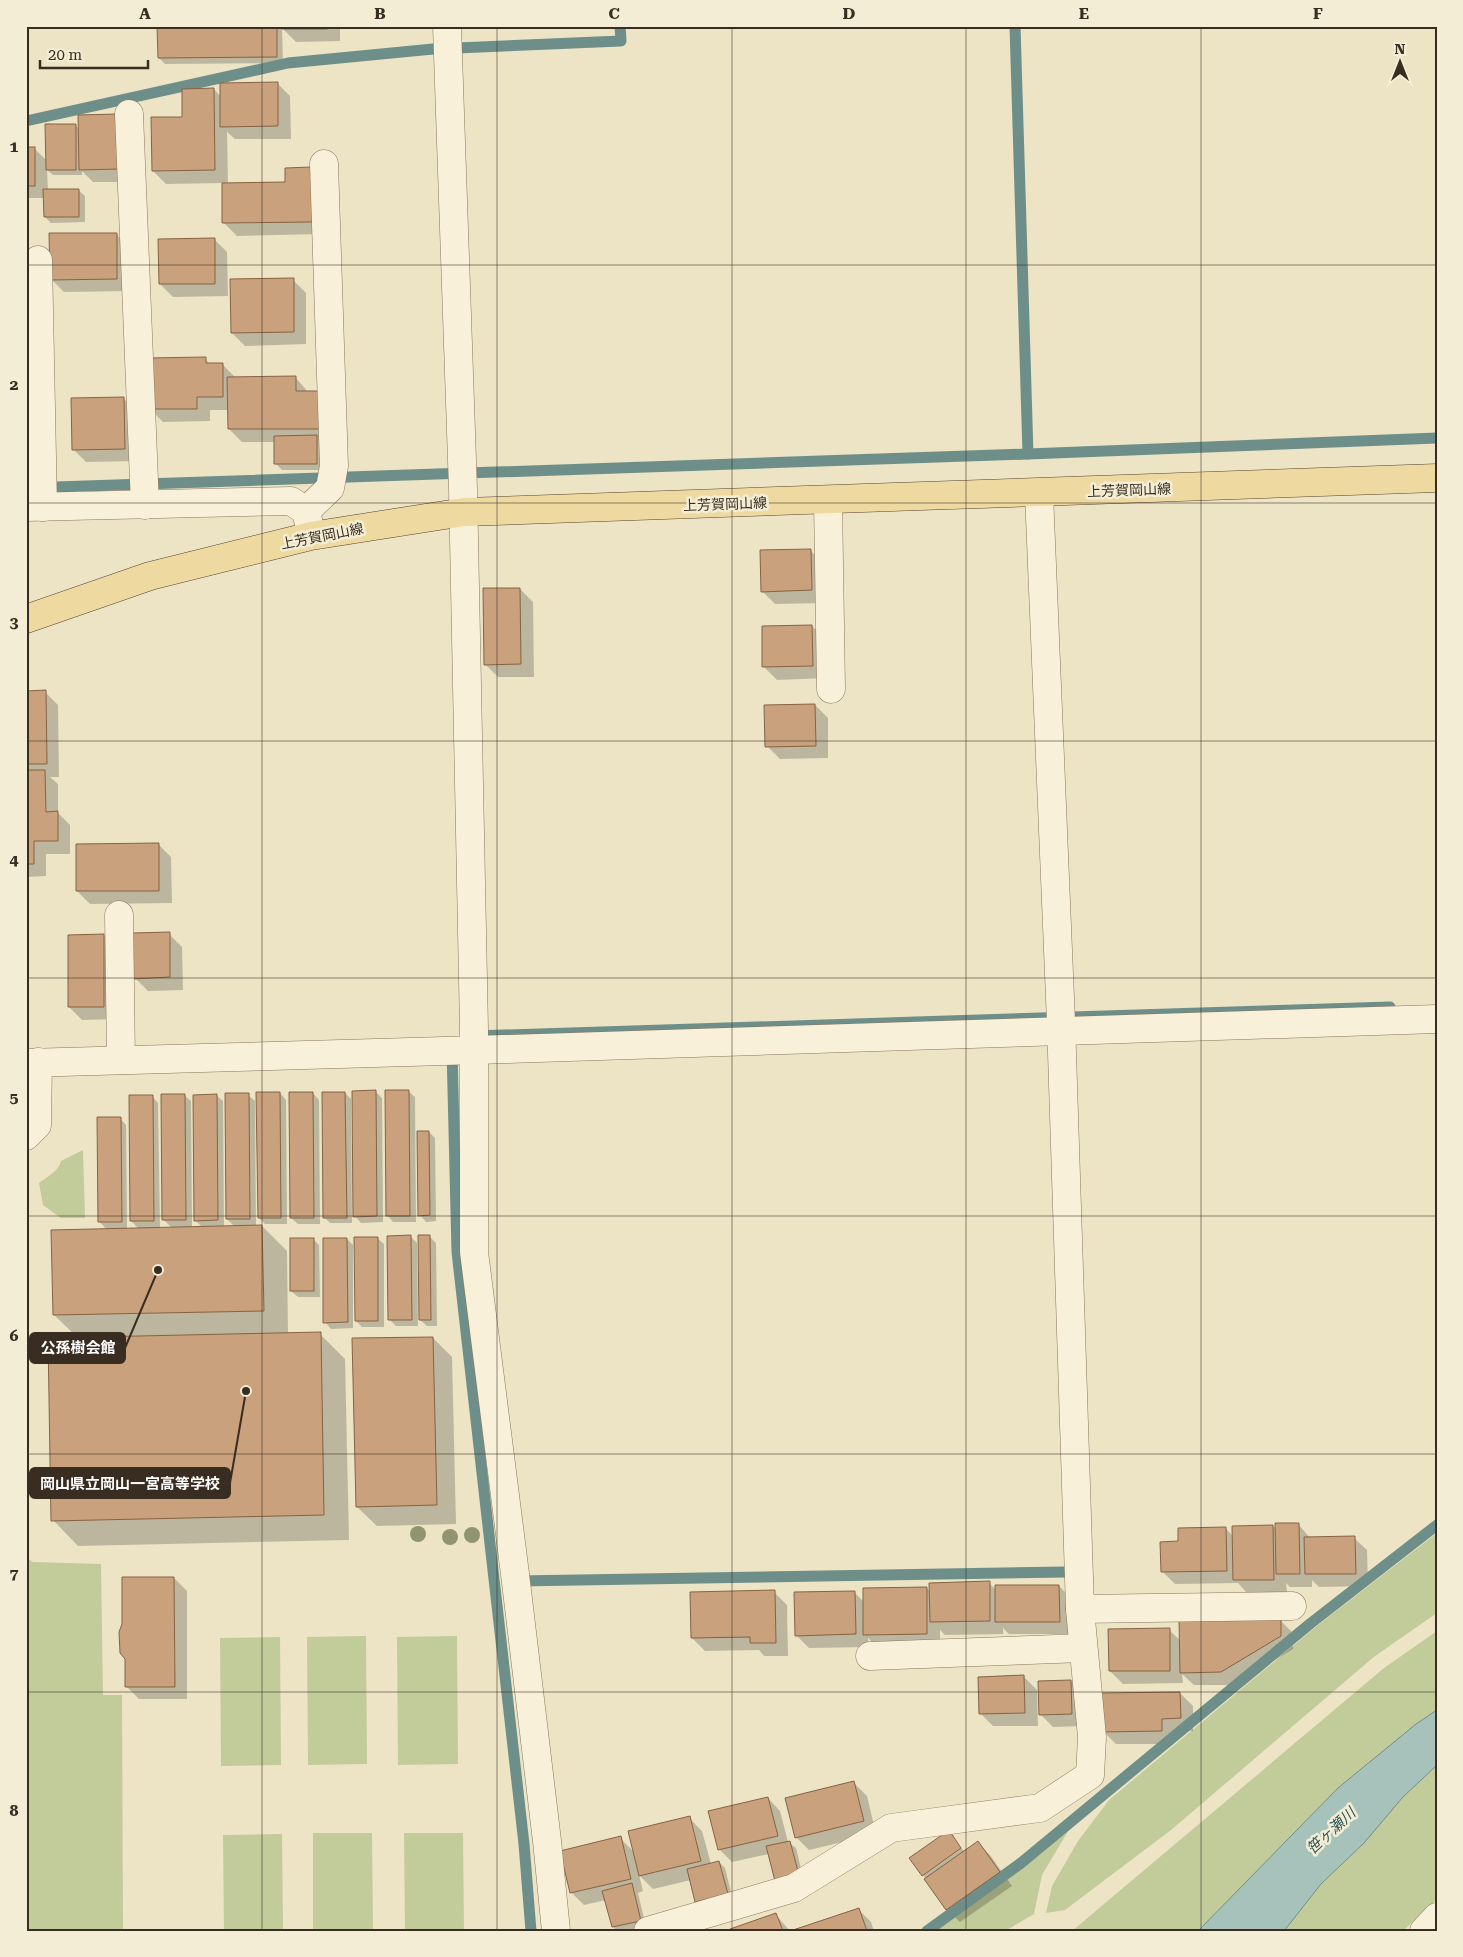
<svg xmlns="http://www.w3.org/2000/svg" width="1463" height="1957" font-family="'Roboto Serif','Noto Sans JP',serif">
<rect width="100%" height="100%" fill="#ede4c6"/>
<!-- green -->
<g fill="#c2cb9a">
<path d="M83 1150 85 1218H61L43 1205 39 1183C47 1177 59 1171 61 1161Z"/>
<path d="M1437 1533V1613L1375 1656 1171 1830 1065 1910 1046 1913 1052 1886 1078 1841 1109 1800 1318 1625Z"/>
<path d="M26 1558 33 1562 101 1564 103 1695H122L123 1931H26Z"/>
<path d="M1437 1631V1710L1416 1724 1338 1788 1198 1931H1072L1384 1668Z"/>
<path d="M366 1636 367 1764 308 1765 307 1637Z"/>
<path d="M457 1636 458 1764 398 1765 397 1637Z"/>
<path d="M280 1637 281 1765 221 1766 220 1638Z"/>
<path d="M1437 1765V1899L1403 1931H1284L1321 1884 1364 1843 1403 1797Z"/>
<path d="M1070 1828 1042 1875 1034 1914 1005 1931H935L1025 1866Z"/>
<path d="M313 1833H372L373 1931H313Z"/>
<path d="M404 1833H463L464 1931H405Z"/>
<path d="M282 1834 283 1931H224L223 1835Z"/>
</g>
<!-- water -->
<path fill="#a7c1bb" stroke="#6e8f89" d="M1437 1710V1765L1403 1797 1364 1843 1321 1884 1284 1931H1198L1338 1788 1416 1724Z"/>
<!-- shadow -->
<g fill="#0003">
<path d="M158 26H340V41L296 42 282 28 283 63 165 64 159 58Z"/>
<path d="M277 83 290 96 291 139H235L227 132 228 184 286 183 310 169 324 234 237 236 224 223 223 183 166 184 153 171 183 119 214 89 221 97Z"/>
<path d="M75 125 131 182H93L82 171V175H53L47 170 48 190H78L85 196V222L51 223 45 217 44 198H26V148H34L47 161Z"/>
<path d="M116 234 129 247 130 291 64 292 51 279Z"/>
<path d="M214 239 227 252 228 296 173 297 160 284Z"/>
<path d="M293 280 306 293V344L245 346 232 333Z"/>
<path d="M205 359 210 364H222L235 377 296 378 309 393H319L322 470H282L276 464V442H242L229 429V410H210V421L163 422 150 409Z"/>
<path d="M26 362 40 442H26Z"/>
<path d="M124 399 137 412 138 461 86 462 73 449Z"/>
<path d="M810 550 823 563 824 603 775 604 762 591Z"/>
<path d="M520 589 533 602 534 677H498L485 664Z"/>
<path d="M812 626 825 639 826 678 777 680 764 667Z"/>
<path d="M26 692H45L58 705 59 777H50L58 784V813L70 825V854H46V876L26 877Z"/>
<path d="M815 705 828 718V758L780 759 767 746Z"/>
<path d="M158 844 171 857 172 903 90 904 77 891Z"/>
<path d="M169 934 182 947 183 990 148 991 135 978Z"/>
<path d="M103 935 116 948 117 1019 82 1020 69 1007Z"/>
<path d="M408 1091 415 1097 416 1222H393L387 1215Z"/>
<path d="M376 1092 382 1098 383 1222 361 1223 355 1216Z"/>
<path d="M280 1093 286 1100 287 1224H265L259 1218Z"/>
<path d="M313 1093 319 1100 320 1224H298L291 1218Z"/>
<path d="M345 1093 351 1099 352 1223H330L324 1217Z"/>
<path d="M184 1095 191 1101 192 1228 202 1227 195 1220 216 1095 223 1101 224 1227H235L227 1219 248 1095 255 1101 256 1226H262L287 1251 288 1334H320L345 1359 349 1540 78 1546 53 1520 78 1338 54 1315 107 1230 99 1221 120 1118 126 1125 127 1229H139L131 1221 152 1096 158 1103 160 1228H172L163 1219Z"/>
<path d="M429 1132 435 1138 436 1221 426 1222 420 1215Z"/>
<path d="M411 1237 417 1243 418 1326H396L390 1320Z"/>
<path d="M430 1237 436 1243 437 1326H427L420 1320Z"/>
<path d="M377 1238 384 1244V1327H362L356 1321Z"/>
<path d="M313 1239 319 1245 320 1297H298L291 1291Z"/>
<path d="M347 1239 353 1245V1328L331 1329 325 1322Z"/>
<path d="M433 1338 452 1357 456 1524 377 1526 357 1507Z"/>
<path d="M1298 1524 1311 1539 1354 1538 1367 1550 1368 1586 1319 1587 1312 1580V1587H1290L1286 1583 1287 1592 1247 1593 1238 1583 1175 1584 1162 1571 1180 1542 1225 1528 1233 1536 1273 1526 1277 1530Z"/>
<path d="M174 1578 187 1591V1699H139L126 1686Z"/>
<path d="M989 1583 996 1590 1059 1586 1072 1599V1634H1009L1003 1628V1634L945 1635 940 1630V1647H877L868 1638V1647L809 1648 796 1635 854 1592 864 1602 926 1588 931 1592Z"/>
<path d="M774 1592 787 1605 788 1656H764L759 1650 705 1651 692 1638Z"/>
<path d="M1280 1620 1293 1633V1649L1234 1685H1194L1182 1674 1183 1683 1123 1684 1110 1671 1169 1630 1181 1641Z"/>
<path d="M1024 1677 1037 1690 1038 1726H993L980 1713Z"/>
<path d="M1071 1681 1084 1694V1726L1053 1727 1040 1714Z"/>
<path d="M1180 1693 1193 1706V1731H1174V1744H1116L1103 1731Z"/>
<path d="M854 1783 867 1796 876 1834 809 1850 796 1837Z"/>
<path d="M768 1798 780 1811 788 1842 796 1848 804 1881 769 1854 732 1862 719 1849Z"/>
<path d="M689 1818 702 1831 711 1864 719 1862 725 1868 733 1900 703 1908 696 1902 691 1880 653 1889 639 1875 643 1891 638 1893 646 1927 629 1931H617L613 1927 606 1900 584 1905 571 1892 620 1838 634 1852Z"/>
<path d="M948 1832 964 1851 977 1842 990 1855 1012 1886 960 1922 947 1909 923 1875Z"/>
<path d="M858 1909 871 1922 874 1931H794Z"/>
<path d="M776 1915 790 1931H732Z"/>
</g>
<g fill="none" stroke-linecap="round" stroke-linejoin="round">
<!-- stream -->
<g stroke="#6e8f89" stroke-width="11">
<path d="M1015 26 1028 454"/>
<path d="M26 121 288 63 433 49 621 41 620 26"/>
<path d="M26 488 1028 454 1437 438"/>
<path d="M474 1036 1390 1007"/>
<path d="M452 1049 457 1252 524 1844 531 1931"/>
<path d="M516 1581 1064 1572"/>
<path d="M927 1931 1021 1863 1311 1623 1437 1525"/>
</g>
</g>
<!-- building -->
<g fill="#c9a27d" stroke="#866243">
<path d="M157 26H277V57L158 58Z"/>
<rect x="282" y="26" width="45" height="3"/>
<path d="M278 82V126L220 127V83Z"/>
<path d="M214 88 215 170 152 171 151 117H182V89Z"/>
<path d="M118 114 119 169 79 170 78 115Z"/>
<path d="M45 124H76V170H46Z"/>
<rect x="26" y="147" width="9" height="39"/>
<path d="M311 167 312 222 222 223V183L285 182V168Z"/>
<path d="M43 189H79V217H44Z"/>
<path d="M49 233H117V279L50 280Z"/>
<path d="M215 238V284H159L158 239Z"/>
<path d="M294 278V332L231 333 230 279Z"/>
<path d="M206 357V363H223V397H197V409H149L148 358Z"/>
<path d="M26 360H27L28 429H26Z"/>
<path d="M296 376V391H319L320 429H228L227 377Z"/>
<path d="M124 397 125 449 72 450 71 398Z"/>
<path d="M317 435V464H274V436Z"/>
<path d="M811 549 812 590 761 592 760 550Z"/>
<path d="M483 588H520L521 664 484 665Z"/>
<path d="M812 625 813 666 762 667V626Z"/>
<path d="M46 690 47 764H26V691Z"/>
<path d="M815 704 816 746 765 747 764 705Z"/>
<path d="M26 770H45L46 812 58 811V841H34V864H26Z"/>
<path d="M159 843V891H76V844Z"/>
<path d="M170 932V977L133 979V933Z"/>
<path d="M104 934V1007H68V935Z"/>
<path d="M376 1090 377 1216 353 1217 352 1091Z"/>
<path d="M385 1090H409L410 1216H386Z"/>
<path d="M256 1092H280L281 1218H258Z"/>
<path d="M289 1092H313L314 1218H290Z"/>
<path d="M322 1092H345L347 1218H323Z"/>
<path d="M225 1093H249L250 1219H226Z"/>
<path d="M161 1094H185L186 1220H162Z"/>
<path d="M217 1094 218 1220 194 1221 193 1095Z"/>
<path d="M129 1095H153L154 1221H130Z"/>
<path d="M97 1117H121L122 1222H98Z"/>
<path d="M417 1131H429L430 1215 418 1216Z"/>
<path d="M262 1225 264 1311 53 1315 51 1230Z"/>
<path d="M411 1235 412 1320H388L387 1236Z"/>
<path d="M418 1235H430L431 1320H419Z"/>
<path d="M354 1237H378V1321H355Z"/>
<rect x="290" y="1238" width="24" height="53"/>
<path d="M323 1238H347L348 1322 323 1323Z"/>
<path d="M321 1332 324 1515 51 1521 48 1338Z"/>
<path d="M433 1337 437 1505 356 1507 352 1338Z"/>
<path d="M1275 1523H1299L1300 1574H1276Z"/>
<path d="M1273 1525 1274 1580H1233L1232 1526Z"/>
<path d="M1226 1527 1227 1571 1161 1572 1160 1542 1178 1541V1528Z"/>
<path d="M1355 1536 1356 1574H1305L1304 1537Z"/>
<path d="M122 1577H174L175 1687H125V1659L120 1653 119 1632 122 1624Z"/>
<path d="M990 1581V1621L930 1622 929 1583Z"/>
<path d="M995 1585H1059L1060 1622H995Z"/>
<path d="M927 1587V1634L863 1635V1588Z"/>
<path d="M775 1590 776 1643H750V1637L691 1638 690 1592Z"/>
<path d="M855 1591 856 1634 795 1636 794 1592Z"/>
<path d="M1281 1618V1636L1221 1672 1180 1673 1179 1619Z"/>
<path d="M1170 1628V1671H1109L1108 1629Z"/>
<path d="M1024 1675 1025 1713 979 1714 978 1677Z"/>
<path d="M1071 1680 1072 1714 1039 1715 1038 1681Z"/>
<path d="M1180 1692 1181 1718 1162 1719V1731L1102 1732 1101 1693Z"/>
<path d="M854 1781 864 1821 795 1838 785 1798Z"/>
<path d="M768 1797 778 1836 718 1850 708 1811Z"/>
<path d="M690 1816 701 1861 639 1876 628 1831Z"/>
<path d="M949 1830 961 1848 922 1876 909 1858Z"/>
<path d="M621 1836 631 1879 570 1893 560 1851Z"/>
<path d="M790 1841 799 1875 775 1881 766 1846Z"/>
<path d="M978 1841 1000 1872 946 1910 924 1879Z"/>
<path d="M719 1861 728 1894 695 1902 687 1869Z"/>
<path d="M632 1883 641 1921 612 1927 602 1891Z"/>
<path d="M859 1908 867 1931H790Z"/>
<path d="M776 1913 783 1931H730V1929Z"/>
</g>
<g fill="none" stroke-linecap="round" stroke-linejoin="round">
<!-- minor casing -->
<g stroke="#88765c" stroke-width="29">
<g id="minor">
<path d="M447 26 463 489 474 1029V1252L515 1574 547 1841 556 1931"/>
<path d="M129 114 145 505"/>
<path d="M38 260 43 507"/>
<path d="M828 501 831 689"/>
<path d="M26 507 291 501 306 511 310 529"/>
<path d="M306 511 330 488 334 466 324 164"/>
<path d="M119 915 121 1060"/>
<path d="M26 1063 444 1051 1437 1019"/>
<path d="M26 1136 37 1125 38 1062"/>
<path d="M1080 1609 1292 1606"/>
<path d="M870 1656 1083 1648"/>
<path d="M648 1931 794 1888 891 1828 1040 1808 1090 1775 1092 1737 1080 1609 1061 1022 1039 493"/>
<path d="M1424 1931 1437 1917"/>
</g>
</g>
<!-- major casing -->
<g stroke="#564430" stroke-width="29">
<path id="major" d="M26 619 150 576 311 536 464 512 1437 478"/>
</g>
<!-- minor -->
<use href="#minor" stroke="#f8f0d9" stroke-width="28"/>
<!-- major -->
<use href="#major" stroke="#eedaa0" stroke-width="28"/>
</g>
<!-- trees -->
<g fill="#91956f">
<circle cx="418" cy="1534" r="8"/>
<circle cx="472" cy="1535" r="8"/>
<circle cx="450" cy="1537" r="8"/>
</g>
<!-- grid -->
<path fill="none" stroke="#382d20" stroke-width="1" stroke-opacity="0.55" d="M262 26V1931M497 26V1931M732 26V1931M966 26V1931M1201 26V1931M26 265H1437M26 503H1437M26 741H1437M26 978H1437M26 1216H1437M26 1454H1437M26 1692H1437"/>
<g text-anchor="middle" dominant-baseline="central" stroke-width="5" stroke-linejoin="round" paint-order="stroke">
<!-- street labels -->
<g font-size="14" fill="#382d20" stroke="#f4edd5">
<text transform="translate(1129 490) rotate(-2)">上芳賀岡山線</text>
<text transform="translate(725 504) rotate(-2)">上芳賀岡山線</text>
<text transform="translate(322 536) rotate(-11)">上芳賀岡山線</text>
</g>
<!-- water labels -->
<g font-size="15" font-style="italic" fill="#2f5757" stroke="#f4edd5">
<text transform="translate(1331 1831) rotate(-43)">笹ヶ瀬川</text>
</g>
</g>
<!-- callouts -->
<path fill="none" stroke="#382d20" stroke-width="2" d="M158 1270L125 1348M246 1391L230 1483"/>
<g fill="#382d20" stroke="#f4edd5" stroke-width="2">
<circle cx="158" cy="1270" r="5"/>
<circle cx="246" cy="1391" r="5"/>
</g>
<g fill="#382d20" stroke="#382d20" stroke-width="2">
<rect x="30" y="1333" width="95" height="30" rx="5"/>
<rect x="30" y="1468" width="200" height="30" rx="5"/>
</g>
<g font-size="15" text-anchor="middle" font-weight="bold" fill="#fff">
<text x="78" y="1353">公孫樹会館</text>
<text x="130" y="1489">岡山県立岡山一宮高等学校</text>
</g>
<!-- border -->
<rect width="1463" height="1957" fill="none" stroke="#f4edd5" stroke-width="55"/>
<!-- north arrow -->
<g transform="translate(1400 62)" stroke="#f4edd5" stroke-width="4" paint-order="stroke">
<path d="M0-4L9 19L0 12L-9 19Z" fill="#382d20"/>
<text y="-8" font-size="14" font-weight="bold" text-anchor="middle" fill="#382d20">N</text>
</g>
<!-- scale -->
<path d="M40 60v8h108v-8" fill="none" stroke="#382d20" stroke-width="2.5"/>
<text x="48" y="60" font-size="15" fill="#382d20" stroke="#f4edd5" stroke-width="4" paint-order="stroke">20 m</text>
<rect x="28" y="28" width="1408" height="1902" fill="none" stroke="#382d20" stroke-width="2"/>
<g font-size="16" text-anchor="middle" font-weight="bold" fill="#382d20">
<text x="145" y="19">A</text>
<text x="380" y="19">B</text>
<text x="614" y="19">C</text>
<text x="849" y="19">D</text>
<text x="1084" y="19">E</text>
<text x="1318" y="19">F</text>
<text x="14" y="152">1</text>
<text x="14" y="390">2</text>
<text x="14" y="628">3</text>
<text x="14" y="865">4</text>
<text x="14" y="1103">5</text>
<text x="14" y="1341">6</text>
<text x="14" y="1579">7</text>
<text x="14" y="1816">8</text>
</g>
</svg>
